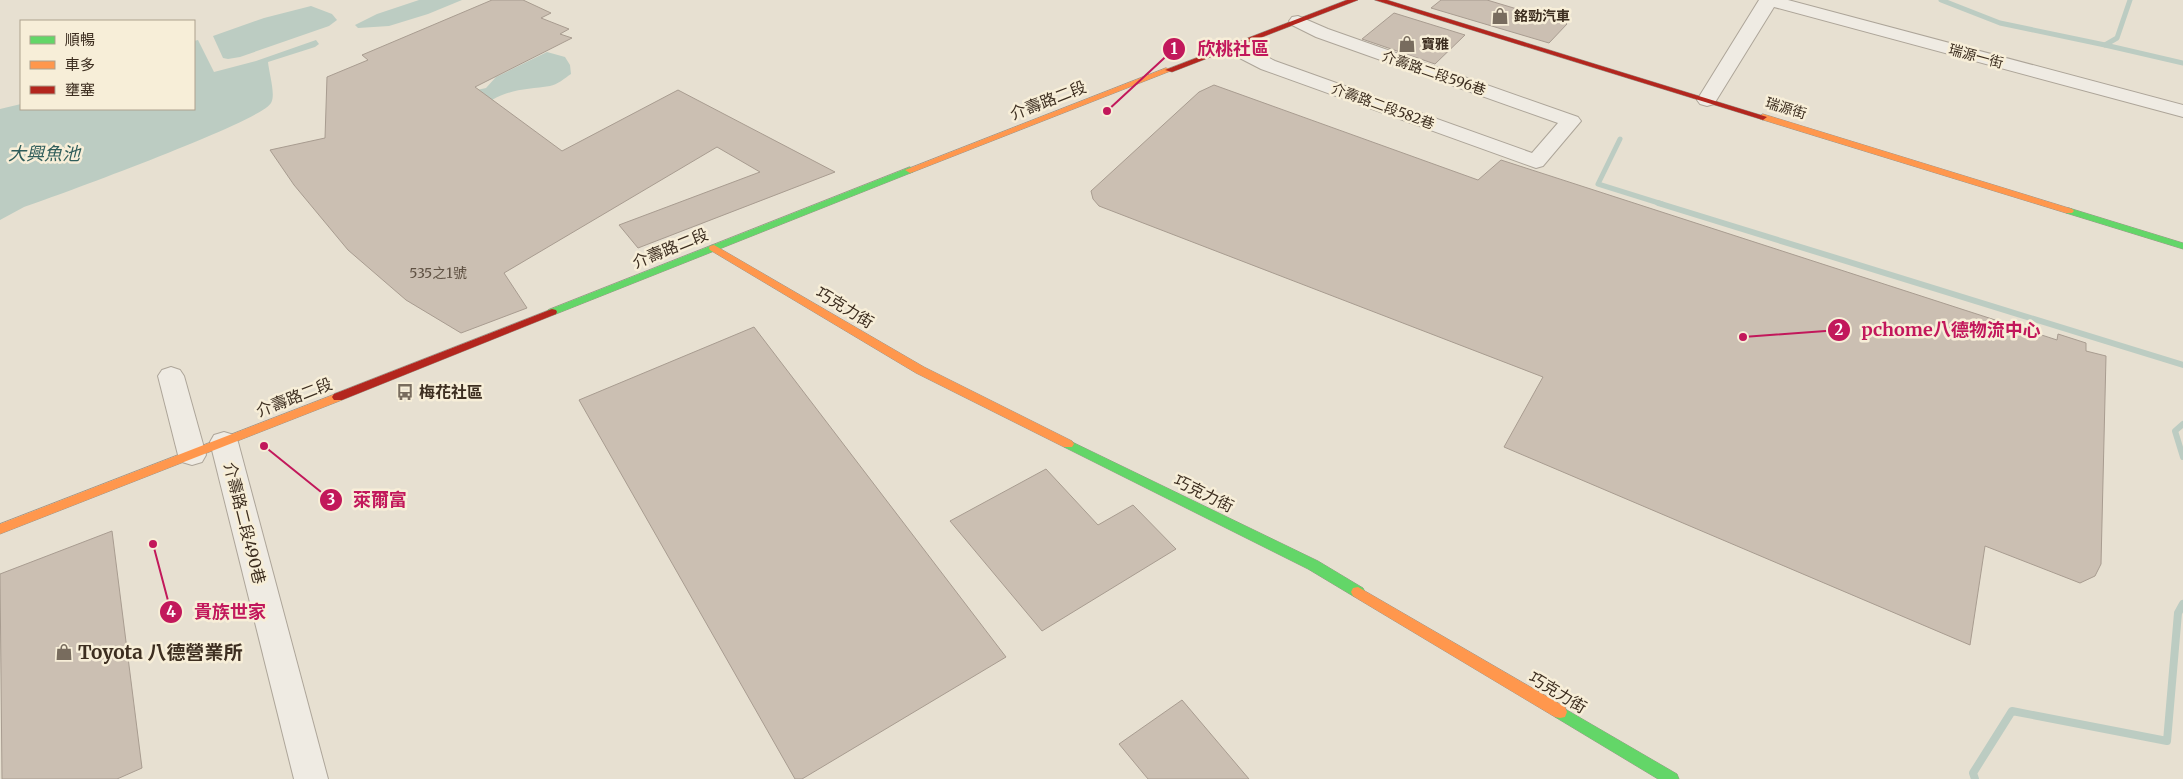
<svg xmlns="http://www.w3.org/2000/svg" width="2183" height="779" font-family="Merriweather,'Noto Sans TC',serif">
<rect width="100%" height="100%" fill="#e7e0d1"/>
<!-- water -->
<g fill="#bcccc2">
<path d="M419 0H462L428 14 389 26 358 28 355 25 377 14Z"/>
<path d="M311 6 332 14 337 20 329 26 240 57 228 59 223 58 213 36 264 18Z"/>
<path d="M198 40 214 72 256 61 316 40 319 44 315 47 268 62C269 73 276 95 271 103 262 121 56 196 24 207L0 220V109L21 104V109H194V41Z"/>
<path d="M547 52 565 57 570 65 571 74C565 78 557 85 550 86 530 89 510 89 492 100L468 92 486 88 496 77Z"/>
</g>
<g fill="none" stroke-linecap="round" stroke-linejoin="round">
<!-- stream-far2 -->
<g stroke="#bcccc2" stroke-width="5">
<path d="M1941 0 2000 23 2105 45"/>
<path d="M2130 0 2117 38 2105 45 2183 63"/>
<path d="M1620 139 1598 184 1662 204"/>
</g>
<!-- stream-far1 -->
<g stroke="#bcccc2" stroke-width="6">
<path d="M1658 203 2183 365"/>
<path d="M2183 424 2175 431 2183 457"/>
</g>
<!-- stream -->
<path stroke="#bcccc2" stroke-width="8" d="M1975 779 1973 773 2012 711 2167 741 2178 613 2183 604"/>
</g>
<!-- building -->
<g fill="#cbbfb2" stroke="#a89c90">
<path d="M492 0H523L551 13 541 18 569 29 560 34 572 38 475 87 562 151 678 90 835 172 638 248 619 225 760 172 717 147 504 273 527 308 461 333 406 300 348 250 294 185 270 150 325 138 327 77 368 60 362 55Z"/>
<path d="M1441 0H1487L1567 24 1549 43 1431 8Z"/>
<path d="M1394 13 1465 35 1435 64 1362 39Z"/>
<path d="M1214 85 1478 180 1501 160 2057 340 2058 334 2086 343V351L2106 356 2101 564 2095 576 2080 583 1985 546 1970 645 1504 447 1543 377 1099 206 1093 199 1091 191 1199 92Z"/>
<path d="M754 327 1006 657 802 779H795L579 400Z"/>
<path d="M1046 469 1098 525 1133 505 1176 549 1042 631 950 521Z"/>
<path d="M112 531 142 768 117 779H2L0 574Z"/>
<path d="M1182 700 1249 779H1148L1119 744Z"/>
</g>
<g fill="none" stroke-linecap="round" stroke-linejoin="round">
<!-- street casing -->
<g stroke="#ada599" stroke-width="2">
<g id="street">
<path d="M1759 0H1788L2183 105V117L1774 7 1714 104 1707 106 1700 104 1697 100Z"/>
<path d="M1298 16 1328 29 1578 117 1581 121 1543 166 1536 168 1261 69 1226 51 1224 47 1226 43C1242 39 1261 54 1275 61L1532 153 1558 123 1316 37 1292 25 1289 21 1292 17Z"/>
<path d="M171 367 180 370 184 376 206 455 202 462 192 465 182 462 178 455 158 376 162 370Z"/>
<path d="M224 432 234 435 238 442 328 779H294L210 442 214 435Z"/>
</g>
</g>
<!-- fast casing -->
<g stroke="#9c958a" stroke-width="1">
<g id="fast">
<path d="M910 167 915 170 913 172 556 314 552 315 547 312 548 310Z"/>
<path d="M2069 208 2183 243V249L2066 213V209Z"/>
<path d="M1068 440 1318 561 1363 588 1365 592 1363 596 1358 597 1353 596 1308 569 1064 447 1062 444 1064 441Z"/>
<path d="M1560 706 1677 774 1679 779H1658L1555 717 1553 712 1555 707Z"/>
</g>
</g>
<!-- slow casing -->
<g stroke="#9c958a" stroke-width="1">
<g id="slow">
<path d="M1166 68 1173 70 913 172 910 173 905 170Z"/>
<path d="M1763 114 2072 209 2074 211 2072 213H2066L1760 119 1759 117Z"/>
<path d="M714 245 924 367 1072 441 1074 444 1072 447H1064L916 373 710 250 709 248 710 246Z"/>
<path d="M338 393 342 394 344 397 342 400 0 534V524Z"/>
<path d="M1358 587 1565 707 1567 712 1565 717 1560 718 1555 717 1353 596 1351 592 1353 588Z"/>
</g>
</g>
<!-- jam casing -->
<g stroke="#9c958a" stroke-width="1">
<g id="jam">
<path d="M1347 0H1358L1172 72 1165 70Z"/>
<path d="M1375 0H1387L1767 117 1763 120 1760 119Z"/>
<path d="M552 309 556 310 557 312 556 314 342 400H334L332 397 334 394Z"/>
</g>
</g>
<!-- street -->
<use href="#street" fill="#efebe3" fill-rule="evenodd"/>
<!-- fast -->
<use href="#fast" fill="#63d668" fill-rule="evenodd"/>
<!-- slow -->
<use href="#slow" fill="#ff974d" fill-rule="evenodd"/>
<!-- jam -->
<use href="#jam" fill="#b3261e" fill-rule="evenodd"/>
</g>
<!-- icons -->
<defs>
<g id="shop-bare" transform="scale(1.35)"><path d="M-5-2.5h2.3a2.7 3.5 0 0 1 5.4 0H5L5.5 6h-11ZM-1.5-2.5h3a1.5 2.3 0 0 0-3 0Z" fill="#786c5e" stroke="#f7eed8" stroke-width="2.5" paint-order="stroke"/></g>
<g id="bus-bare" transform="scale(1.35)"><path d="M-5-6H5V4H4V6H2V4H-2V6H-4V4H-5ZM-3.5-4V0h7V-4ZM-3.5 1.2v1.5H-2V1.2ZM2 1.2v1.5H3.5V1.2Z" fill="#786c5e" stroke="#f7eed8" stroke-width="2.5" paint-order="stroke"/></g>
</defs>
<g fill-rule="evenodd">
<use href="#shop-bare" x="1500" y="16"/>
<use href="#shop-bare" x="1407" y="44"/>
<use href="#bus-bare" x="405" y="392"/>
<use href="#shop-bare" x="64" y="652"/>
</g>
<g text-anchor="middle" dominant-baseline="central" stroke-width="5" stroke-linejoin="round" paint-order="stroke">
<!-- far-poi labels -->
<g font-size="14" font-weight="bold" fill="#3d2e20" stroke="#f7eed8" text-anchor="start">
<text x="1514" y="16">銘勁汽車</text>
<text x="1421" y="44">寶雅</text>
</g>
<!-- far-street labels -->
<g font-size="14" fill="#3d2e20" stroke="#f7eed8">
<text transform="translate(1976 56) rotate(15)">瑞源一街</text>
<text transform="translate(1434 73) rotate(19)">介壽路二段596巷</text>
<text transform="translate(1383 106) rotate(20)">介壽路二段582巷</text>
<text transform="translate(1786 108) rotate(17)">瑞源街</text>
</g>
<!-- number labels -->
<g font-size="14" fill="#605244">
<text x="438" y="273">535之1號</text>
</g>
<!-- street labels -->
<g font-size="16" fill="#3d2e20" stroke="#f7eed8">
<text transform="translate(1048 100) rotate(-21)">介壽路二段</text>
<text transform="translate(670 248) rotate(-22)">介壽路二段</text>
<text transform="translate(845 307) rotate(31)">巧克力街</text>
<text transform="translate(294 397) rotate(-21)">介壽路二段</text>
<text transform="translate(1204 493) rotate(26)">巧克力街</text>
<text transform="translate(245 523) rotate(76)">介壽路二段490巷</text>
<text transform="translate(1558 692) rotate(31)">巧克力街</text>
</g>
<!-- poi labels -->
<g font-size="16" font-weight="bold" fill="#3d2e20" stroke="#f7eed8" text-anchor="start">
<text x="419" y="392">梅花社區</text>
</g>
<!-- water labels -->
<g font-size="18" font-style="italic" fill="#2f5d5a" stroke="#f7eed8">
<text x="44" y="153">大興魚池</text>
</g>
<!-- near-poi labels -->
<g font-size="19" font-weight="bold" fill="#3d2e20" stroke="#f7eed8" text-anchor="start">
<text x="78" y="652">Toyota 八德營業所</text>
</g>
</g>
<!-- callouts -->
<path fill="none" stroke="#c2185b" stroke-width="2" d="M1107 111L1174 49M1743 337L1839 330M264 446L331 500M153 544L171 612"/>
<g fill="#c2185b" stroke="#f7eed8" stroke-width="2">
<circle cx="1107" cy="111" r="5"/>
<circle cx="1743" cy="337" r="5"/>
<circle cx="264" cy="446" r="5"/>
<circle cx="153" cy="544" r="5"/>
<circle cx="1174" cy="49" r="12"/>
<circle cx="1839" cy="330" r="12"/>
<circle cx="331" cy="500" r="12"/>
<circle cx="171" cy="612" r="12"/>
</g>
<g font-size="15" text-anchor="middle" font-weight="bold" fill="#fff">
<text x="1174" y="54">1</text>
<text x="1839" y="335">2</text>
<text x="331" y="505">3</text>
<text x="171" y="617">4</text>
</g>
<g font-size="18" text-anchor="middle" font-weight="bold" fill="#c2185b" stroke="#f7eed8" stroke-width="5" stroke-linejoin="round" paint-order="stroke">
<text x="1233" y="55">欣桃社區</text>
<text x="1951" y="336">pchome八德物流中心</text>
<text x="380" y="506">萊爾富</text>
<text x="230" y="618">貴族世家</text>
</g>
<!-- legend -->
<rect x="20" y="20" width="175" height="90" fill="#f7eed8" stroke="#ada18e"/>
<rect x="30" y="36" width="25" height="8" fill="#63d668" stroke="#ada18e"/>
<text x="65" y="45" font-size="15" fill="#3d2e20">順暢</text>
<rect x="30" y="61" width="25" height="8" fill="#ff974d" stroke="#ada18e"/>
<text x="65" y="70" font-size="15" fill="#3d2e20">車多</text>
<rect x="30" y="86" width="25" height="8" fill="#b3261e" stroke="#ada18e"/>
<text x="65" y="95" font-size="15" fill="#3d2e20">壅塞</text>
</svg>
